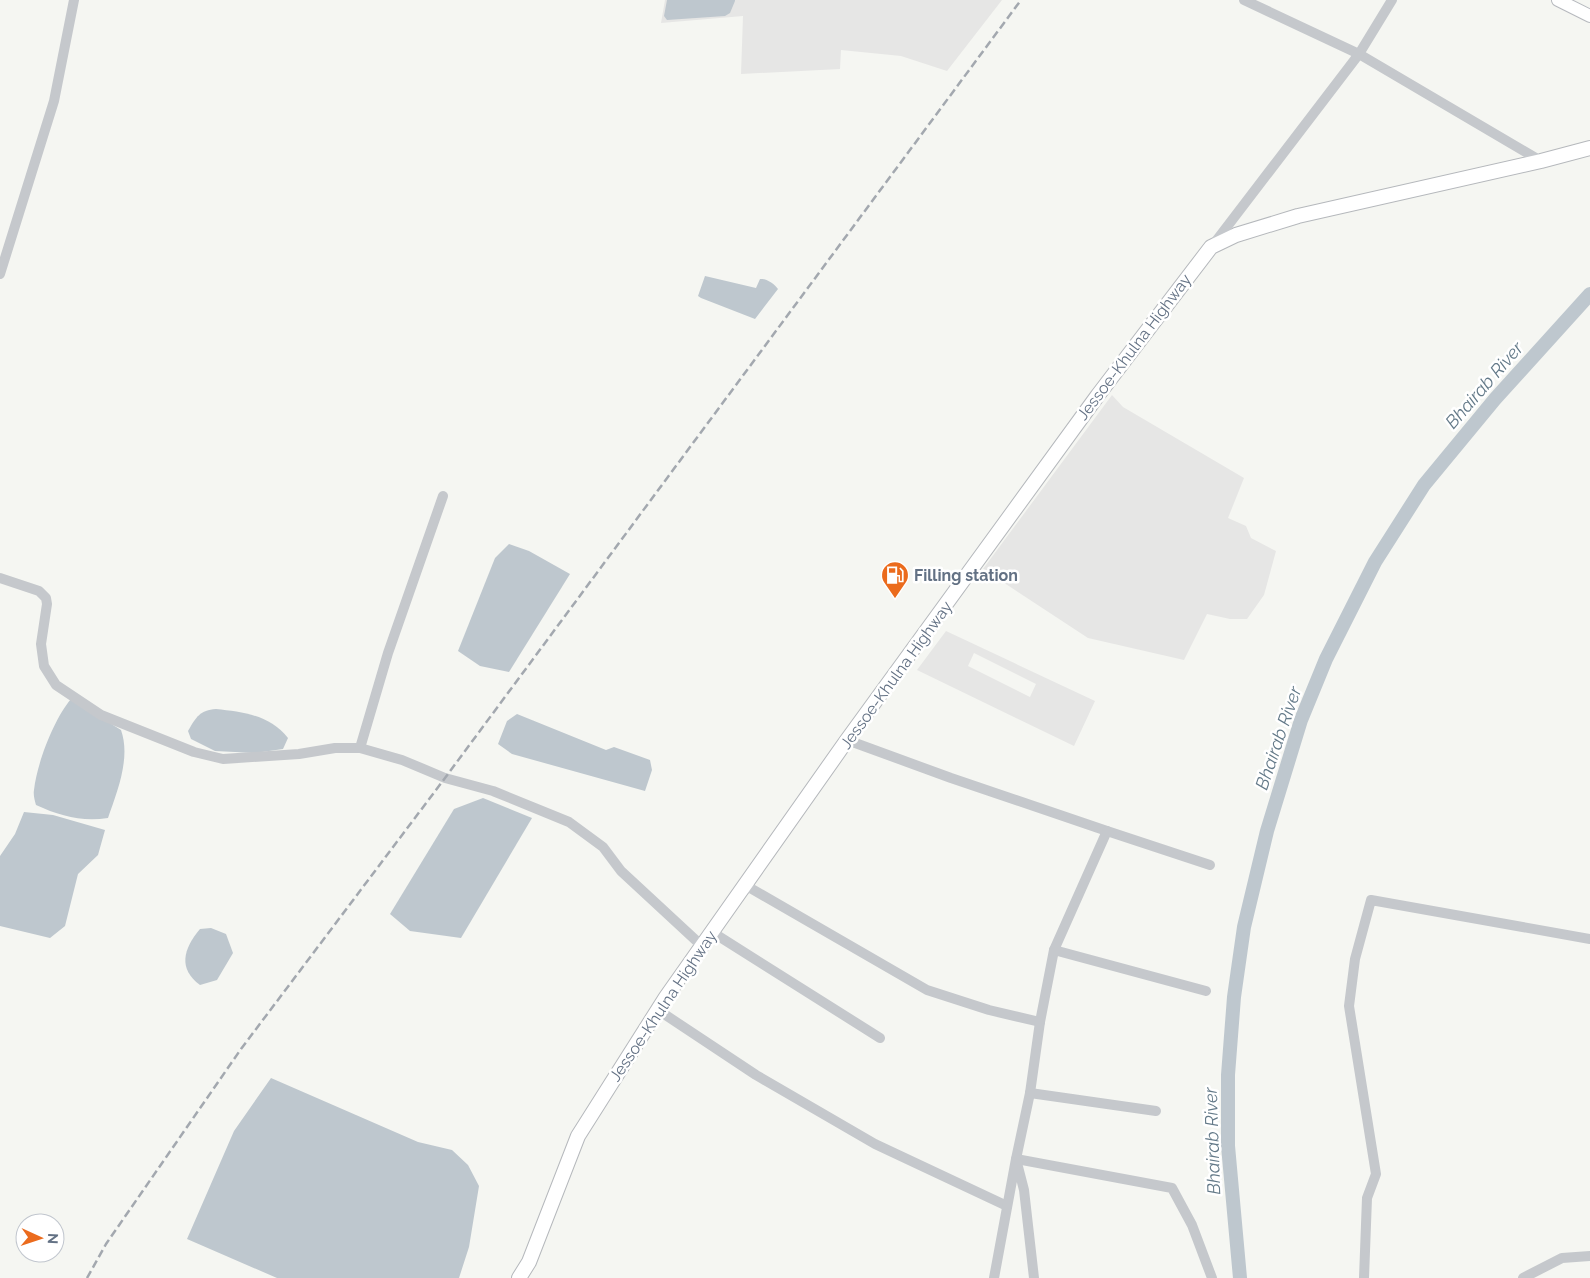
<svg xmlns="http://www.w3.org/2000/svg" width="1590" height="1278" font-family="Raleway,sans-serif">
<rect width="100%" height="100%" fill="#f5f6f2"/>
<!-- built -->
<g fill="#e6e6e5" fill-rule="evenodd">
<path d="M665 0H1002L947 71 901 56 841 50 840 69 741 74 743 16 661 23Z"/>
<path d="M1112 395 1123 407 1244 478 1228 518 1246 526 1251 538 1276 551 1264 595 1247 619H1230L1207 614 1184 660 1088 638 983 569Z"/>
<path d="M946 631 1095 701 1074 746 917 670ZM974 653 1036 684 1030 697 968 666Z"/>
</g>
<!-- water -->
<g fill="#bec7ce">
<path d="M667 0H735V1L730 13 725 16 667 20 664 16Z"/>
<path d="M705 276 756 288 760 279C766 278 775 284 778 289L755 319 701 298 698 296Z"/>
<path d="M509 544 529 551 570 574 509 672 480 666 458 651 495 558Z"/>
<path d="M71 699 121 730C131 758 117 792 108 818 82 822 60 816 36 805 35 801 33 795 34 790 37 763 54 719 71 699Z"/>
<path d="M216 709C243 712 270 715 288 738L283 749 255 753 215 751 191 739 188 731C196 717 200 710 216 709Z"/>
<path d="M517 714 606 750 614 747 650 760 652 770 645 791 512 754 498 744 507 721Z"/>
<path d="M483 798 532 818 461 938 410 931 390 914 454 809Z"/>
<path d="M24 812 53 815 105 830 98 855 78 874 65 926 50 938 0 926V856L15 834Z"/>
<path d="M211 928 226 934 233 953 217 980 200 985C178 969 183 949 200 929Z"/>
<path d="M271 1078 418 1142 452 1150 468 1165 479 1186 469 1247 459 1278H277L187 1239 234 1131Z"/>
</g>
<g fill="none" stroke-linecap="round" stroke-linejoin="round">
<!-- river -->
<path stroke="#bec7ce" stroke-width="14" d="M1240 1278 1228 1146V1075L1234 997 1244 927 1267 831 1301 720 1326 659 1375 562 1424 485 1495 399 1590 294"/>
<!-- major casing -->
<g stroke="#b6b9be" stroke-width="14">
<path id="major" d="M1558 0 1590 16"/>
</g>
<!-- highway casing -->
<g stroke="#b5b8bc" stroke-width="16">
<path id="highway" d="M519 1278 529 1262 578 1136 666 997 847 740 1098 395 1211 247 1236 235 1298 216 1541 161 1590 148"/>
</g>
<!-- minor -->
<g stroke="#c5c8cc" stroke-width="10">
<path d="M1244 0 1359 54 1541 161"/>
<path d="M1213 245 1359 54 1392 0"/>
<path d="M0 274 54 101 74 0"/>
<path d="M0 578 39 591 46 598 47 604 41 644 44 666 56 685 101 715 194 752 223 759 299 754 335 748H360L402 760 445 778 493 791 569 822 603 847 621 871 702 946"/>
<path d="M847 740 951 778 1107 831 1054 950"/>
<path d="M360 748 388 653 443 496"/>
<path d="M1107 831 1210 865"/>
<path d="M745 885 927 990 989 1010 1040 1022 1054 950 1206 991"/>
<path d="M712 932 880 1038"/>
<path d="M658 1010 756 1075 875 1144 1007 1206"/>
<path d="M1040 1022 1030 1093 1156 1111"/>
<path d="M1030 1093 1016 1159 1172 1188 1192 1225 1212 1278"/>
<path d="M994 1278 1016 1159 1024 1190 1034 1278"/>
<path d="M1364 1278 1367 1198 1376 1174 1349 1006 1355 959 1371 900 1590 939"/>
<path d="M1523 1278 1562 1258 1590 1256"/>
</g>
<!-- major -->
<use href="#major" stroke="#fff" stroke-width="12"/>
<!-- highway -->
<use href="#highway" stroke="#fff" stroke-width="14"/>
<!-- rail -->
<path stroke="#a3a8af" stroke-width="2.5" stroke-dasharray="8 4" stroke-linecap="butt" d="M87 1278 106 1244 241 1049 445 778 1021 0"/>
</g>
<!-- icons -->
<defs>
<g id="fuel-pin" transform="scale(1.4375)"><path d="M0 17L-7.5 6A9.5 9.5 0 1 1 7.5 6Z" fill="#eb6b1d" stroke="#fff"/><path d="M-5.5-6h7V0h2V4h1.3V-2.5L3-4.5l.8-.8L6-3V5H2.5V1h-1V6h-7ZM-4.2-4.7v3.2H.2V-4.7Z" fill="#fff"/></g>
</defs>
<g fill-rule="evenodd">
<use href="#fuel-pin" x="895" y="575"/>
</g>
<g text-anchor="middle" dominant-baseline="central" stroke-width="5" stroke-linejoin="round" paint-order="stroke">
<!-- street labels -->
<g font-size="16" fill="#637184" stroke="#fff">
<text transform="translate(1134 347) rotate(-53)">Jessoe-Khulna Highway</text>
<text transform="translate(896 675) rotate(-54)">Jessoe-Khulna Highway</text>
<text transform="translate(663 1006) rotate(-56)">Jessoe-Khulna Highway</text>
</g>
<!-- poi labels -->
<g font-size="16" font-weight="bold" fill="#637184" stroke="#fff" text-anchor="start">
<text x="914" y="575">Filling station</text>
</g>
<!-- water labels -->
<g font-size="18" font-style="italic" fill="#637988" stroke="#fff">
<text transform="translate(1484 385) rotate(-49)">Bhairab River</text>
<text transform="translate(1278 738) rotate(-71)">Bhairab River</text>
<text transform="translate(1212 1141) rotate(-92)">Bhairab River</text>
</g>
</g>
<!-- north arrow -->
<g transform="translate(40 1238) rotate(93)"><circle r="24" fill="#ffffff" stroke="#c1c6ce"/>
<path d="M0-4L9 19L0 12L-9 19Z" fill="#eb6b1d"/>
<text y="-8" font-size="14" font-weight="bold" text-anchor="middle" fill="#637184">N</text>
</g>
</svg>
